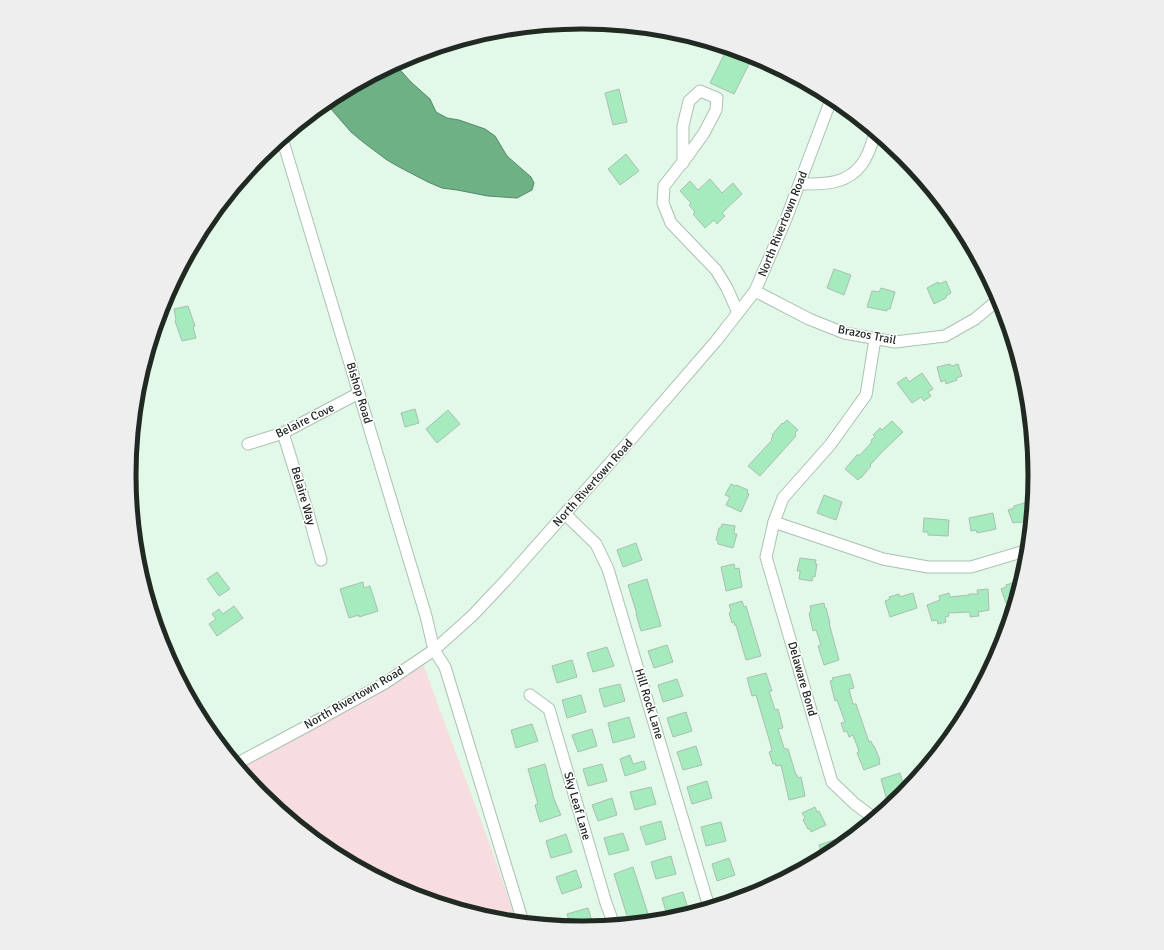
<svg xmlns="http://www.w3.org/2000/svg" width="1164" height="950" font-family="Signika,sans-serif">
<rect width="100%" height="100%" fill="#e2f9e9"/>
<!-- green -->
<path fill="#f7dddf" d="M423 664 493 853 516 921 493 919 408 893 330 852 262 795 238 767Z"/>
<!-- water -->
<path fill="#6db185" stroke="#568868" d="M398 62 401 71 411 82 430 99 436 112 447 118 459 120 485 129 495 136 507 156 531 177 534 183 532 190 517 198 488 196 457 190 442 188 428 182 401 168 387 160 363 142 351 132 331 109 324 103 331 98Z"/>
<!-- building -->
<g fill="#a5ebbd" stroke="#a9bfb0">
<path d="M706 41 753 56 734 94 710 83 724 55 704 46Z"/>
<path d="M619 89 627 122 613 125 605 93Z"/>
<path d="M626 154 639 171 620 185 608 169Z"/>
<path d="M710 179 722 193 733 183 742 194 722 213 725 216 717 224 714 220 705 228 693 214 695 212 689 205 691 203 680 191 690 181 698 190Z"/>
<path d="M834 269 851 275 844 295 827 288Z"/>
<path d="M946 281 951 293 946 296V298L934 304 927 288 938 282 939 284Z"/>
<path d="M881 288 895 292 890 309H887V311L867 307 872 291 879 292Z"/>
<path d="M188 306 195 326 193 327 196 338 182 341 175 321 176 320 174 309Z"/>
<path d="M950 364V365L952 366 958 364 962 376 956 378 957 380 946 384 945 380 941 382 937 367Z"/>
<path d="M922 373 933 389 928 392 931 396 924 401 921 397 912 403 897 383 906 377 909 382Z"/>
<path d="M415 409 419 423 405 427 401 413Z"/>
<path d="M448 410 460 424 437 443 426 429Z"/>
<path d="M787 420 798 430 795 433 796 436 760 476 748 466 772 440 771 439 773 436 772 435 782 423 783 424Z"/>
<path d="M892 421 903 432 882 452 870 465 871 466 861 478 860 477 858 480 845 469 857 455H860L872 442 871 440 875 437 873 435 880 428 882 430Z"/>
<path d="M731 484 735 486 736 485 748 490 747 493 749 494 741 512 726 505 730 497 725 495Z"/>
<path d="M824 495 842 502 836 520 817 513Z"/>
<path d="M1024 503 1025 504 1028 503 1031 512V519L1019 523 1018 522 1013 523 1008 510 1014 508V506Z"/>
<path d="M993 513 996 529 977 533 976 530 971 531 969 518Z"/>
<path d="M924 518 949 520 948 536 928 535V532H923Z"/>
<path d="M722 524 735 526 734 532V534H737L733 548 718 544V541L716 540 719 528H721Z"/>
<path d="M636 543 642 560 623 567 617 550Z"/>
<path d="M800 558 816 560 815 564H817L815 577 813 576 812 581 799 579 800 573V571H797Z"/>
<path d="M734 564 735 569 739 568 742 587 726 591 721 567Z"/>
<path d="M217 572 230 589 219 596 207 579Z"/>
<path d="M647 579 661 626 641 631 636 614H637L628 585Z"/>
<path d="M1021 580 1015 600 1006 603 1001 589 1006 587V585Z"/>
<path d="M363 582 364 588 370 586 378 611 359 617V615L349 618 340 589Z"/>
<path d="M988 589 989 610 978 612 979 616 970 617V612L948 613 949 616 945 617 946 622 938 624 937 620 932 621 927 605 940 600 939 596 949 593 950 597 969 595V594H978L977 590Z"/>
<path d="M913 593 917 608 890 617 885 601 890 599 889 597 899 594 900 597Z"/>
<path d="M742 601 744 607 746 606 761 656 746 660 736 625 735 626 734 622 732 623 729 613 731 611 729 605Z"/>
<path d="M824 603 825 608H826L830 623H829L839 660 824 665 818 646 821 645 816 630 813 631 809 613 811 611 810 606Z"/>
<path d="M234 606 243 618 217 636 209 624 216 619 212 614 219 609 223 614Z"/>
<path d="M667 645 673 662 654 668 648 651Z"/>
<path d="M607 647 614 666 593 672 587 653Z"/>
<path d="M572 660 577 677 557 683 552 666Z"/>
<path d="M766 673 772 691H769L775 710 778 709 783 728 778 729 784 748 786 749H788L796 775H797L798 778 801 777 805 796 789 800 781 765 776 766 775 763 773 764 769 752 772 751 771 746 756 695 752 696 747 678Z"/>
<path d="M850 674 854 688 849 689 853 704H856L869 742 871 741 873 746H874L880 760 879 761 880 764 864 770 857 753 859 751 853 735 849 737 847 731 844 732 841 723 845 722 837 700 835 701 830 681 833 680 832 678Z"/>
<path d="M677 679 683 696 663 702 658 685Z"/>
<path d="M620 684 625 701 604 707 599 689Z"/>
<path d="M581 695 586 712 567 718 562 700Z"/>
<path d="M686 712 692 731 673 737 667 718Z"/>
<path d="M629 717 635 737 613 743 608 723Z"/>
<path d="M532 724 538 741 516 748 511 730Z"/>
<path d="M592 729 597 746 578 752 572 735Z"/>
<path d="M696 746 702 765 683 770 677 752Z"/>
<path d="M630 755 633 764 644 761 646 769 625 776 620 759Z"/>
<path d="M545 764 554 799 561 815 540 822 535 805 538 804 528 769Z"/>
<path d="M602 764 607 781 588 786 583 769Z"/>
<path d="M900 773 905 790 886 797 881 779Z"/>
<path d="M707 781 712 798 692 804 687 787Z"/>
<path d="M651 787 656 804 635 810 630 792Z"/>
<path d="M612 798 617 815 598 821 592 805Z"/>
<path d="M815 807 817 812 819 811 826 825 811 832 810 829H808L803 820 805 818 802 813Z"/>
<path d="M661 821 666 839 646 845 640 827Z"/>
<path d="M721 822 726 841 706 846 701 827Z"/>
<path d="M623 833 629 850 609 855 604 838Z"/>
<path d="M566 834 572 852 551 858 546 841Z"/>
<path d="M837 839 839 847 833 852 823 858 819 845Z"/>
<path d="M671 856 676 874 656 879 651 862Z"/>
<path d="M729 858 735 875 717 881 712 864Z"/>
<path d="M633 867 648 914 628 919 614 874Z"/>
<path d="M576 870 582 887 562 894 556 877Z"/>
<path d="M683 892 688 909 667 915 662 898Z"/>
<path d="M588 908 593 924 581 928 571 927 567 914Z"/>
</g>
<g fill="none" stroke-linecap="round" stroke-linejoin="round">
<!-- minor casing -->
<g stroke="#abc1b1" stroke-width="13">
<g id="minor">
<path d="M282 138 426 616 434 650 445 667 523 922"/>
<path d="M683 163V126L689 101 700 91 717 98 716 110 704 133 689 154 664 186 663 203 671 223 716 270 727 288 738 313"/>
<path d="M800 184C823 184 847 185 862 164 869 155 872 143 875 133"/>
<path d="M755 291 809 319 844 333 895 342 945 336 975 319 999 299"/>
<path d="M283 433 308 513 321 560"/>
<path d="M248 444 283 433 359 393"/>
<path d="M565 514 596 544 608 569 709 907"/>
<path d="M774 522 883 559 928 567H971L1028 550"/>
<path d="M530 695 549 709 606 903 614 925"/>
<path d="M236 764 309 725 385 683 434 650 472 616 506 580 633 437 716 341 755 291 786 219 832 97"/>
<path d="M874 818 855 804 832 782 766 557 774 522 783 498 830 445 866 395 875 339"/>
</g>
</g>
<!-- minor -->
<use href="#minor" stroke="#fff" stroke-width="11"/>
</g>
<g text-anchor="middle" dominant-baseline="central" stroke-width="3" stroke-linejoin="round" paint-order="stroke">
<!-- street labels -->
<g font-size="12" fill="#212923" stroke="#fff">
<text transform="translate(783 224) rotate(-68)">North Rivertown Road</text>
<text transform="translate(867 335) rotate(11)">Brazos Trail</text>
<text transform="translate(359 393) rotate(73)">Bishop Road</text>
<text transform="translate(305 421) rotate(-26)">Belaire Cove</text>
<text transform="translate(593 483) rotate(-48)">North Rivertown Road</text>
<text transform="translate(303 496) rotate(74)">Belaire Way</text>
<text transform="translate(802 679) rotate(74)">Delaware Bond</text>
<text transform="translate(354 698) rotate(-30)">North Rivertown Road</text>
<text transform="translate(649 704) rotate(73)">Hill Rock Lane</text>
<text transform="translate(577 806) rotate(74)">Sky Leaf Lane</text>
</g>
</g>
<!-- crop -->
<path d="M0 0H1164V950H0ZM136 475a446 446 0 1 1 892 0a446 446 0 1 1-892 0Z" fill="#edeeed" fill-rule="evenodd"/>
<path fill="none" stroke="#212923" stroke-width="5" d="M136 475a446 446 0 1 1 892 0a446 446 0 1 1-892 0Z"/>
</svg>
